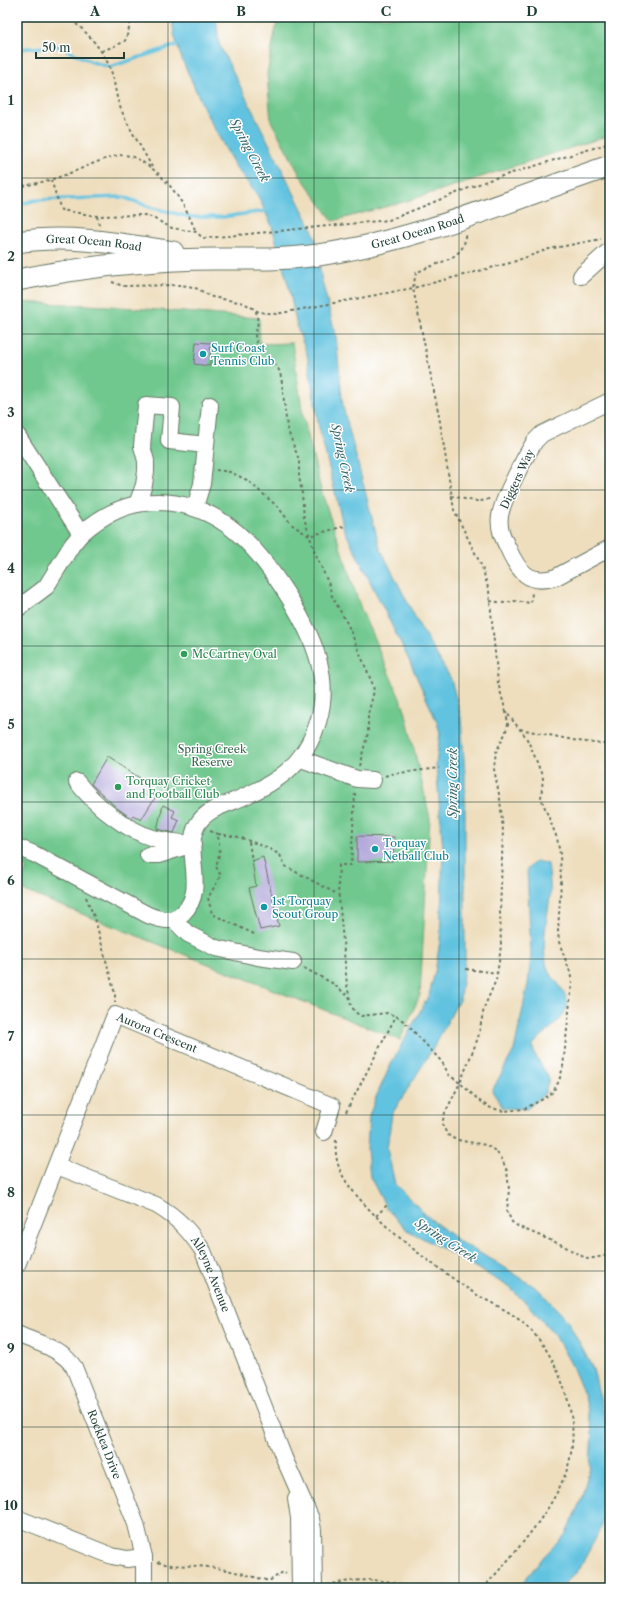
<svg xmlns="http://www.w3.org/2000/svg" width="627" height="1605" font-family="'Libre Caslon Text',serif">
<rect width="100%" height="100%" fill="#fff"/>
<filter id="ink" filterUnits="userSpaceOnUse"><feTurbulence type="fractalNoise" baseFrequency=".025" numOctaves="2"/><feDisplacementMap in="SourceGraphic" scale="8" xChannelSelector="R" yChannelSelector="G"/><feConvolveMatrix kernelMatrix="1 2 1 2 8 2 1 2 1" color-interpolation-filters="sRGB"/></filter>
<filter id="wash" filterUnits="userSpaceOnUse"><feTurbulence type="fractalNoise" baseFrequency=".012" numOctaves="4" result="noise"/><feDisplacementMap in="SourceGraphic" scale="16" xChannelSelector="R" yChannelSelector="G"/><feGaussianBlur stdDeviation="0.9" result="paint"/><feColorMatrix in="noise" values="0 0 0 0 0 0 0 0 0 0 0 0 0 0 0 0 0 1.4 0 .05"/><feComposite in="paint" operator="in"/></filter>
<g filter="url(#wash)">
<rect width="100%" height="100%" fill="#eedebe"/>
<!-- green -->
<g fill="#70c88e" stroke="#488261">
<path d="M278 17H610V135L407 201 333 221 300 175 271 121 267 74Z"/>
<path d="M17 302 108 306 259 318 260 344 292 343 303 415 321 490 361 609 405 710 430 818 420 995 400 1040 19 889 27 867 17 864Z"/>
</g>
<!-- water -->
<g fill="#62c3e0" stroke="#40808a">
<path d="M172 17H216L219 44 313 231 316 242 321 277 336 337 343 407 380 548 419 625 451 679 461 717 465 775V958L460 998 435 1045 392 1114 387 1148 395 1184 427 1216 460 1242 496 1262 538 1289 567 1320 593 1369 609 1435V1501L600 1530 578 1571 560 1588H513L523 1582 545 1555 565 1535 581 1500 590 1467 592 1431 585 1397 572 1366 555 1335 528 1305 509 1287 458 1257 407 1230 387 1209 370 1177 367 1150 369 1116 376 1097 391 1064 429 995 435 972 440 941 443 849 436 764 440 734 437 722 408 658 344 529 319 427 307 354 297 327 289 288 272 226 258 196 235 166 206 113 181 57 174 34Z"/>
<path d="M536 861 548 864C549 874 551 885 550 895 548 917 541 940 546 963 549 979 568 988 567 1006 566 1018 541 1035 533 1045L534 1053 549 1078 545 1093 527 1109 503 1108 492 1091 514 1050 528 984 531 955 527 869Z"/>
</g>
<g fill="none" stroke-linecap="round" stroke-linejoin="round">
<!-- stream -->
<g stroke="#62c3e0" stroke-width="3.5">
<path d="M17 49 59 46 92 62 110 67 177 45"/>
<path d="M17 205 36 200 123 197 150 207 190 217H223L265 211"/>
</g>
</g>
<g id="blocks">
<!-- building -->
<g fill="#b2a8da">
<path d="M196 342 211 343 210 366 194 364Z"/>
<path d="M107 757 149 784 146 789 156 796 141 820 133 815 131 818 117 808 91 784Z"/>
<path d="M163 805 175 811 172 817 179 820 174 833 157 829Z"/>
<path d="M357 836 394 837 393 861 357 862Z"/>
<path d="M263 857 279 926 260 930 249 888 256 886 252 861Z"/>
</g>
</g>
</g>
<g filter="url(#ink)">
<use href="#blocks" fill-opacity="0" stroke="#677564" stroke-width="1"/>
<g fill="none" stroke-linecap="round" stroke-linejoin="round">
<!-- minor casing -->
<g stroke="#677564" stroke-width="18">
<g id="minor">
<path d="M581 276 610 250"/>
<path d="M610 401 542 434 535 441C525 457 503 497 500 516 498 528 503 538 508 548 518 571 529 586 556 577L610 548"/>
<path d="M17 435 81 534 72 545 46 587 17 609"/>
<path d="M206 445 210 405"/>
<path d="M137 504 144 485 146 471V461L142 446 146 405 172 407 169 441 206 445 202 484 195 507"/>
<path d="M301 759 357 779 373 780"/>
<path d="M77 782C96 806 124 829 153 838 166 842 179 843 193 844"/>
<path d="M17 847 34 854 148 915C161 920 172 924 183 913 208 889 183 852 197 825 205 811 221 806 234 801 275 784 304 767 318 722 332 678 313 637 290 599 259 549 222 503 158 502 128 502 103 514 81 534"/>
<path d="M148 855H159L187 846"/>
<path d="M174 920 188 934 216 948 258 957 293 962"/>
<path id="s1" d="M57 1166 156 1205C177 1217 190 1231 203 1251L284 1458 311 1519 313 1530 314 1588"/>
<path id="s2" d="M17 1265 115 1015 332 1106 324 1132"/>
<path id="s3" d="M17 1334C37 1343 61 1348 74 1367L136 1524 144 1557V1588"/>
<path d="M296 1498 299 1518 300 1588"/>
<path d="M17 1518 112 1556 127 1559 144 1557"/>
</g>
</g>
<!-- major casing -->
<g stroke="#677564" stroke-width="23">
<g id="major">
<path id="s4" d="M17 242C70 234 121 244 173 252"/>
<path id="s5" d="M17 280C83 267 150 259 217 259 251 259 284 260 318 255 417 241 515 198 610 166"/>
</g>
</g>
<!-- path -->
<g stroke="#677564" stroke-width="2" stroke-dasharray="3 3" stroke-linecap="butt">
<path d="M66 17C84 27 105 52 111 71 115 82 115 93 119 104 127 126 141 146 152 167"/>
<path d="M102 51 124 42 126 39 132 17"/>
<path d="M51 180 61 210 97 216 144 215 151 217 172 228 196 232 203 238H207L389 220 489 180 610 143"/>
<path d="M17 187C35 184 53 180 70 173 87 167 104 157 122 155 130 155 137 158 144 163 170 179 185 205 196 232"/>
<path d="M97 216 99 225"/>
<path d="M465 235C467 260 433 263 416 273L413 288 439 416 454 510 482 567 489 591 498 683 506 712 526 737 533 752 543 778 541 798 557 838 560 854 561 882 558 931 559 942 570 972 572 983 563 1067 559 1081 553 1092 545 1098 524 1109 504 1111 491 1108 482 1103 460 1083 478 1038 484 1008 496 980 499 962 501 945 500 912 503 831 500 799 494 769 496 752 505 734 508 724 506 712"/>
<path d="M112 282 123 286 179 285 189 286 198 289 212 297 244 303 259 312 276 314 413 288 510 263 549 249 601 239"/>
<path d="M256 311 258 322 255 336 257 343 276 365 280 372 282 383 287 428 299 460V476L302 494 304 518 314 550 329 585 332 596 348 625 373 685 374 691 368 715V733L359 766"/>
<path d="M216 470 230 472 247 480 278 507 291 524 309 536 345 526"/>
<path d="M451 496C464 498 479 505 490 498"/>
<path d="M490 601 504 603 514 601 531 603 532 592"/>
<path d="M520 729 578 741 610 745"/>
<path d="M385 776 391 774 439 768"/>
<path d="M355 793 351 865H339L338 887 347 985 351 1005 355 1012 361 1016 387 1013 396 1016 405 1022 442 1062 449 1075 460 1083 445 1113 443 1120V1126L447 1134 452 1138 462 1141 486 1145 494 1150 501 1157 507 1171 509 1189 507 1211 512 1222 519 1227 562 1245 587 1259 610 1255"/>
<path d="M210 831 218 834"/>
<path d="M249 842 252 861"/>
<path d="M86 897 95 919 115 994V1002"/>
<path d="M254 934 212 914 208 898 221 875C213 866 218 863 219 854 220 848 218 840 218 834L239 837 268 848 280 855 285 866 339 895"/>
<path d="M304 968 332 983 348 996"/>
<path d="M466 969 497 973"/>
<path d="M346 1112 396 1016"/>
<path d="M336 1140C333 1169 348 1186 366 1206 398 1240 436 1267 474 1293 490 1303 509 1310 523 1323 542 1339 555 1362 563 1385 571 1407 575 1430 571 1453 564 1500 514 1554 483 1588"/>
<path d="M376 1216 387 1205"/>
<path d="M158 1562C171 1567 185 1565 198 1566 224 1568 244 1574 269 1581L283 1572 286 1574"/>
<path d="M327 1585C354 1579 386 1577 412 1588"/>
</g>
<!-- minor -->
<use href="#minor" stroke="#fff" stroke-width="16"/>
<!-- major -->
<use href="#major" stroke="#fff" stroke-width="21"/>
</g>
</g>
<!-- grid -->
<path fill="none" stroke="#1f3d34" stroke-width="1" stroke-opacity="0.55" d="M168 17V1588M314 17V1588M459 17V1588M17 178H610M17 334H610M17 490H610M17 646H610M17 802H610M17 959H610M17 1115H610M17 1271H610M17 1427H610"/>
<!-- markers -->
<g fill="#0f9aa8" stroke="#fff" stroke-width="1.5">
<circle cx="203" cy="354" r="4"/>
<circle cx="375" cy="849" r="4"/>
<circle cx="264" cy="907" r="4"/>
</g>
<g fill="#2e9e5b" stroke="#fff" stroke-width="1.5">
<circle cx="184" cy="654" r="4"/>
<circle cx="118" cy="787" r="4"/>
</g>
<g text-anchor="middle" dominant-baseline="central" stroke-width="3" stroke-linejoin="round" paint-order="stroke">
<!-- street labels -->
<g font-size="11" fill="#1f3d34" stroke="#fff">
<text stroke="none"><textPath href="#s5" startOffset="405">Great Ocean Road</textPath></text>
<text stroke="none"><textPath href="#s4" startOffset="77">Great Ocean Road</textPath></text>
<text transform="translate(517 479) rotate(-65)">Diggers Way</text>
<text stroke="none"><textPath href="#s2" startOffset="314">Aurora Crescent</textPath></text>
<text stroke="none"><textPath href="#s1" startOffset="197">Alleyne Avenue</textPath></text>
<text stroke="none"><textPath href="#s3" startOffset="150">Rocklea Drive</textPath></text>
</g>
<!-- culture labels -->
<g font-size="11" fill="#0d838f" stroke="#fff" text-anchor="start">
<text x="211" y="348">Surf Coast<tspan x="211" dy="13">Tennis Club</tspan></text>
<text x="383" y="843">Torquay<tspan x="383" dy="13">Netball Club</tspan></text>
<text x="272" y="901">1st Torquay<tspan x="272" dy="13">Scout Group</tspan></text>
</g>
<!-- leisure labels -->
<g font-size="11" fill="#27864d" stroke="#fff" text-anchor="start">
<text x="192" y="654">McCartney Oval</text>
<text x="126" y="781">Torquay Cricket<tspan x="126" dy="13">and Football Club</tspan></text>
</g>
<!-- park labels -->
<g font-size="11" fill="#37674f" stroke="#fff">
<text x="212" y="749">Spring Creek<tspan x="212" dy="13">Reserve</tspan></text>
</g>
<!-- water labels -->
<g font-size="12" font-style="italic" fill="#336568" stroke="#fff">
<text transform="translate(250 150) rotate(62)">Spring Creek</text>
<text transform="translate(343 458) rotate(78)">Spring Creek</text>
<text transform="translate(452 783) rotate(-90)">Spring Creek</text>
<text transform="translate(446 1240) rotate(33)">Spring Creek</text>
</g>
</g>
<!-- margin -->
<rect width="627" height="1605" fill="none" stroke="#fff" stroke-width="44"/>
<!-- scale -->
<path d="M36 52v6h88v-6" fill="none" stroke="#1f3d34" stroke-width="2"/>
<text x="42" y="52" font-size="12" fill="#1f3d34" stroke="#ffffff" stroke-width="3" paint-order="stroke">50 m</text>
<rect x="22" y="22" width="583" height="1561" fill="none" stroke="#1f3d34" stroke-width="1.5"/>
<g font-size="13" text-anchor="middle" font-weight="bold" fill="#1f3d34">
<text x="95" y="16">A</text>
<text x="241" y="16">B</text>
<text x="386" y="16">C</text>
<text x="532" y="16">D</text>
<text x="11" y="105">1</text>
<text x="11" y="261">2</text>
<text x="11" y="417">3</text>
<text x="11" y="573">4</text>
<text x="11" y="729">5</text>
<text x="11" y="885">6</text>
<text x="11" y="1041">7</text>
<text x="11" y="1197">8</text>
<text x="11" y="1353">9</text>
<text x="11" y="1510">10</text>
</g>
</svg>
